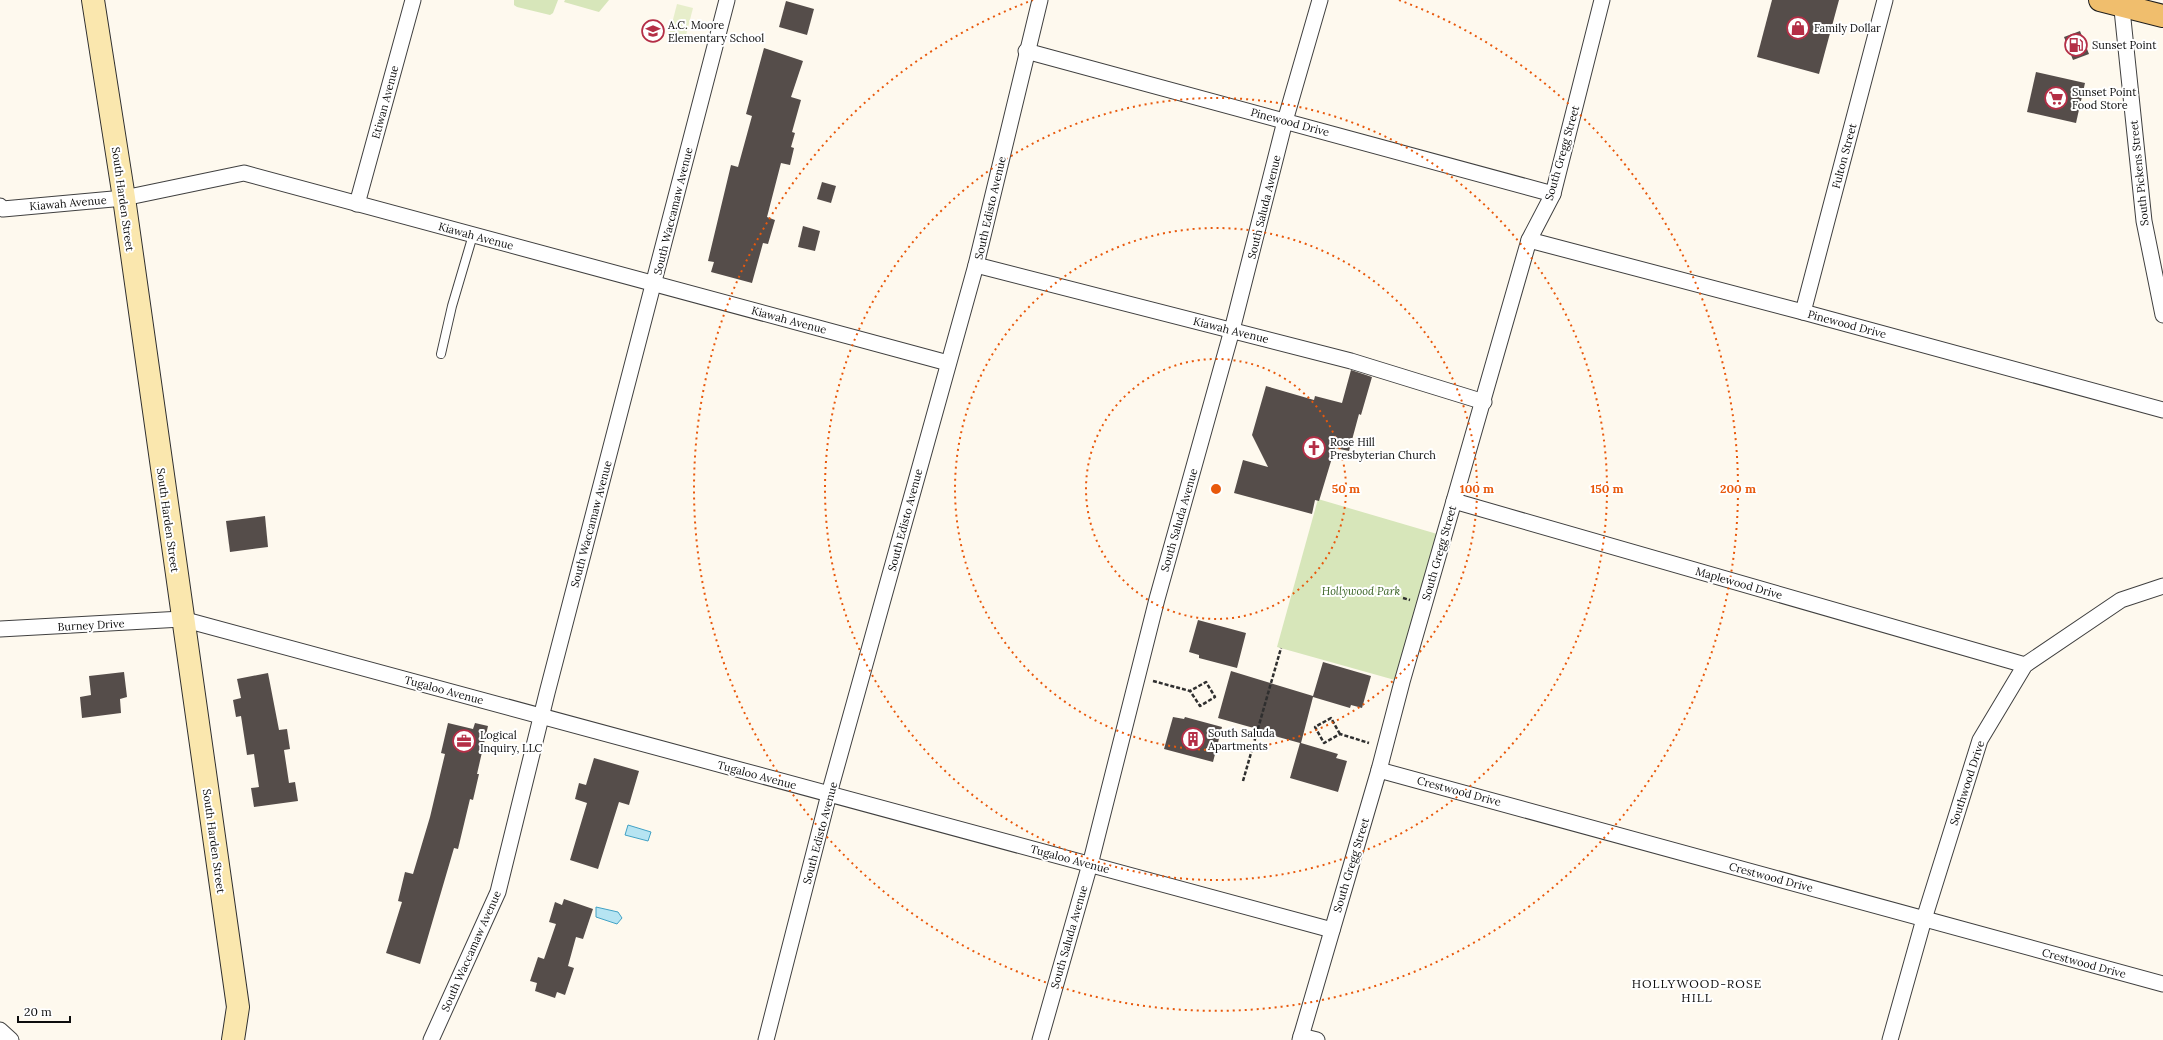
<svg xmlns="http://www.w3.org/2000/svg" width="2163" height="1040" font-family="Lora,serif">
<rect width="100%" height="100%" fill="#fef9ee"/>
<!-- green -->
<g fill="#d7e6ba">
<path d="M514 0H558L553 13 550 15 517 7 514 5Z"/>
<path d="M565 0H609L599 12 564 2Z"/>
<path d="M1318 499 1444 536 1402 682 1277 647Z"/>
</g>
<!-- pitch -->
<path fill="#e7eecb" d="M677 4 693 8 685 39 669 35Z"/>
<!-- water -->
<g fill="#b6e4f2" stroke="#42a2c5">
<path d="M628 825 651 832 648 841 625 835Z"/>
<path d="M596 907 618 912 622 918 617 924 596 917Z"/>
</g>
<!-- building -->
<g fill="#554d4a">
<path d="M1772 0H1839L1819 74 1757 57Z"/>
<path d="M786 1 814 9 807 35 779 27Z"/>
<path d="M2080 31 2089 54 2073 60 2064 37Z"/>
<path d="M764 48 803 61 791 97 801 100 792 132 795 133 791 147 794 148 790 165 781 163 767 217 775 220 768 244 763 243 752 283 711 272 714 262 708 261 731 165 738 167 752 116 746 114Z"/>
<path d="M2036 72 2085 83 2076 123 2027 112Z"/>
<path d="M822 182 836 186 831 203 817 199Z"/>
<path d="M803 226 820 231 815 251 798 247Z"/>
<path d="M1351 370 1372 377 1361 415 1359 414 1349 451 1335 448 1319 501 1315 500 1312 514 1234 493 1243 460 1268 467 1252 435 1266 386 1314 400 1315 396 1342 403Z"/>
<path d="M265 516 268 547 230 552 226 521Z"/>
<path d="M1198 620 1246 633 1237 668 1199 658V655L1189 652Z"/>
<path d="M1323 662 1371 676 1362 708 1351 705 1350 708 1313 697 1301 743 1338 754 1336 758 1347 761 1338 792 1290 778 1300 743 1267 734 1268 732 1218 718 1231 671 1313 696Z"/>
<path d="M124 672 127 697 120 699 121 713 82 718 80 697 91 695 89 676Z"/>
<path d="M268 673 279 730 287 729 290 749 284 750 289 783 295 782 298 801 254 807 251 788 259 787 254 754 247 755 241 716 236 717 233 700 241 698 237 679Z"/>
<path d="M1173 717 1184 719 1185 717 1222 727 1213 762 1164 749Z"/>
<path d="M448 723 473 729 475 723 488 726 477 774H479L473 800 470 799 458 849 454 848 420 964 386 953 402 902 398 901 405 872 413 874 430 817 445 754 441 753Z"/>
<path d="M594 758 639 771 629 805 619 802 598 869 570 860 587 803 575 799 579 783 586 785Z"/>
<path d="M564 899 593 909 583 939 576 937 568 966 574 968 565 995 557 992 555 998 535 991 537 983 530 981 538 957 544 959 556 924 549 922 555 902 562 905Z"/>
</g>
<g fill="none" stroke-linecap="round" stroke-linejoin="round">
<!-- service casing -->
<g stroke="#404040" stroke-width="10">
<path id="service" d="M441 354 452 306 473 235"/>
</g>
<!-- minor casing -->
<g stroke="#404040" stroke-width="17">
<g id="minor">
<path d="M2121 0 2144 221 2163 315"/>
<path d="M1026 51 1553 194"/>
<path d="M357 204 413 0"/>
<path d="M0 206 3 209 124 198 244 173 948 363"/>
<path d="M1529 240 1803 312 2163 410"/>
<path d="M976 265 1351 361 1484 402"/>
<path d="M1803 312 1885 0"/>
<path d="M1454 501 2025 665"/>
<path d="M0 629 182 619 1332 930"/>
<path d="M1379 770 2163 984"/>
<path d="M0 1030 11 1040"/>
<path d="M1301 1036 1317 1040"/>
<path d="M431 1040 498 892 547 693 727 0"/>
<path d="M766 1040 829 794 976 265 1040 0"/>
<path d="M1040 1040 1092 857 1157 599 1232 330 1285 121 1320 0"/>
<path d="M1300 1040 1379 770 1402 682 1529 240 1553 194 1602 0"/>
<path d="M1890 1040 1924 919 1980 740 2025 665 2121 600 2163 586"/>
</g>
</g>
<!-- secondary casing -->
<g stroke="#2f2f2f" stroke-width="24">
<path id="secondary" d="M93 0 124 198 238 1007 233 1040"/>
</g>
<!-- primary casing -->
<g stroke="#1e1e1e" stroke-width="24">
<path id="primary" d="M2100 0 2163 16"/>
</g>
<!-- path -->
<g stroke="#2f2f2f" stroke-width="2.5" stroke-dasharray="4 2" stroke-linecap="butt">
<path d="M1403 598 1410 600"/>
<path d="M1153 681 1190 691 1200 706 1215 697 1206 682 1190 691"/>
<path d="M1340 734 1331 718 1315 727 1324 743 1340 734 1369 743"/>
<path d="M1243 781 1281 648"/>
</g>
<!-- service -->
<use href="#service" stroke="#fff" stroke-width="8"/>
<!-- minor -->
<use href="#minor" stroke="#fff" stroke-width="15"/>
<!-- secondary -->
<use href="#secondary" stroke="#fae7ae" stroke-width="22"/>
<!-- primary -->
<use href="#primary" stroke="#f0be6d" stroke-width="22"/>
</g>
<!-- distance rings -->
<g fill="none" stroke="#e8590c" stroke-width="2" stroke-dasharray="2 4">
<circle cx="1216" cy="489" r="130"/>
<circle cx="1216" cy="489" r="261"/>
<circle cx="1216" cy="489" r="391"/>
<path d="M1399 0A522 522 0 1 1 1033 0"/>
</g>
<!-- icons -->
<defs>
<g id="shop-ring" transform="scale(1.15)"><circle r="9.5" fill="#fff" stroke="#b42e46" stroke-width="1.5"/><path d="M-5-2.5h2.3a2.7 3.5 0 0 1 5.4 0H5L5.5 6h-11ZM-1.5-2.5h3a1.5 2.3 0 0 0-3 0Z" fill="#b42e46"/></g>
<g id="school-ring" transform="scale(1.15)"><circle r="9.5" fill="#fff" stroke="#b42e46" stroke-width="1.5"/><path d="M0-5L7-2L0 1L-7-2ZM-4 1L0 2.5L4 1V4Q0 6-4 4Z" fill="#b42e46"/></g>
<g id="fuel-ring" transform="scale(1.15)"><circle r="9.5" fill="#fff" stroke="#b42e46" stroke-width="1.5"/><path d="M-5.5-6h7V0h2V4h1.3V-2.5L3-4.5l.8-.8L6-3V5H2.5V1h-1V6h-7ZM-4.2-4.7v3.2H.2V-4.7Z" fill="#b42e46"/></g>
<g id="supermarket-ring" transform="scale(1.15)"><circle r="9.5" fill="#fff" stroke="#b42e46" stroke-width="1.5"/><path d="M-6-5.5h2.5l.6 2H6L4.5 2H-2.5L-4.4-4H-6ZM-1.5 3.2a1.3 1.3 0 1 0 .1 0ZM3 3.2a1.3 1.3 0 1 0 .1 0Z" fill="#b42e46"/></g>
<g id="church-ring" transform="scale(1.15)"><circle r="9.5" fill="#fff" stroke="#b42e46" stroke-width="1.5"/><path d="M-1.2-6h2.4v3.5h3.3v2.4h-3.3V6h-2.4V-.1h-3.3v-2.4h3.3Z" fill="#b42e46"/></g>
<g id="building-ring" transform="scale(1.15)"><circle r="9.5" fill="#fff" stroke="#b42e46" stroke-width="1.5"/><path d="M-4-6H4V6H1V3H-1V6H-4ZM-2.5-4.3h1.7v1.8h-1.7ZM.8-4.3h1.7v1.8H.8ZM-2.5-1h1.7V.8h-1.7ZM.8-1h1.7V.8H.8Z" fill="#b42e46"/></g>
<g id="office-ring" transform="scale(1.15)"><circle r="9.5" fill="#fff" stroke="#b42e46" stroke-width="1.5"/><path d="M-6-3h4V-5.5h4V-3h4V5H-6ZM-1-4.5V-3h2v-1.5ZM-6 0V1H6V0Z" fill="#b42e46"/></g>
</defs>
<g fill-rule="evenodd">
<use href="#shop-ring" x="1798" y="28"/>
<use href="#school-ring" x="653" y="31"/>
<use href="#fuel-ring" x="2076" y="45"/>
<use href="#supermarket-ring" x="2056" y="98"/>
<use href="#church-ring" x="1314" y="448"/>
<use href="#building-ring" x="1193" y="739"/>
<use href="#office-ring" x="464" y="741"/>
</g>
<g text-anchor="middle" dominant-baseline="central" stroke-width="4" stroke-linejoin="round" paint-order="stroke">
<!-- poi labels -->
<g font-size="11" fill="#0d0d0d" stroke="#fff" text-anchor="start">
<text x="668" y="25">A.C. Moore<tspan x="668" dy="13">Elementary School</tspan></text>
<text x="1814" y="28">Family Dollar</text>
<text x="2092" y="45">Sunset Point</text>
<text x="2072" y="92">Sunset Point<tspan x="2072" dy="13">Food Store</tspan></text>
<text x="1330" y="442">Rose Hill<tspan x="1330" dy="13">Presbyterian Church</tspan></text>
<text x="1208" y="733">South Saluda<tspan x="1208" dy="13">Apartments</tspan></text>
<text x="480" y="735">Logical<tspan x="480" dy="13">Inquiry, LLC</tspan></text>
</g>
<!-- street labels -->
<g font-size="11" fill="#0d0d0d" stroke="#fff">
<text transform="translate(385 102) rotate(-75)">Etiwan Avenue</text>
<text transform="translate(1290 122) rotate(15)">Pinewood Drive</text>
<text transform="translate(1562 153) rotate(-74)">South Gregg Street</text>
<text transform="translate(1844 156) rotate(-75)">Fulton Street</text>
<text transform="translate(2139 173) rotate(-96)">South Pickens Street</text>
<text transform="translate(123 199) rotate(82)">South Harden Street</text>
<text transform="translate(68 203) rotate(-5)">Kiawah Avenue</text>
<text transform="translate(1264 207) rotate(-76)">South Saluda Avenue</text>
<text transform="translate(990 208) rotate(-77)">South Edisto Avenue</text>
<text transform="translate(673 211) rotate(-76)">South Waccamaw Avenue</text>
<text transform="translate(476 236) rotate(15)">Kiawah Avenue</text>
<text transform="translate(789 320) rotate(15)">Kiawah Avenue</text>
<text transform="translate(1847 324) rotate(15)">Pinewood Drive</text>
<text transform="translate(1231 330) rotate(14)">Kiawah Avenue</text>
<text transform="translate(168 520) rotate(82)">South Harden Street</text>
<text transform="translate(905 520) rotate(-75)">South Edisto Avenue</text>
<text transform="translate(1179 520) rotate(-74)">South Saluda Avenue</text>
<text transform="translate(591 524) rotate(-75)">South Waccamaw Avenue</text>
<text transform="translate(1439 553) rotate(-74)">South Gregg Street</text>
<text transform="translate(1739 583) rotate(16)">Maplewood Drive</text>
<text transform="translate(91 625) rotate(-3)">Burney Drive</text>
<text transform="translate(444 690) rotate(15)">Tugaloo Avenue</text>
<text transform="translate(757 775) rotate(15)">Tugaloo Avenue</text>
<text transform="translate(1967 783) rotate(-72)">Southwood Drive</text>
<text transform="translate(1459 791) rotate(15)">Crestwood Drive</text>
<text transform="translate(820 833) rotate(-75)">South Edisto Avenue</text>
<text transform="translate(214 841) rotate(82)">South Harden Street</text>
<text transform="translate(1070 859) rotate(15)">Tugaloo Avenue</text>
<text transform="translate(1351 865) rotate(-73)">South Gregg Street</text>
<text transform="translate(1771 877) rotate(15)">Crestwood Drive</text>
<text transform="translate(1069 937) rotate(-74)">South Saluda Avenue</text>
<text transform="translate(471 951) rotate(-66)">South Waccamaw Avenue</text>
<text transform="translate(2084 963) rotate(15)">Crestwood Drive</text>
</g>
<!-- park labels -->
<g font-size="11" font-style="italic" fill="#376122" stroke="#fff">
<text x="1361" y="591">Hollywood Park</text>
</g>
<!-- neighbourhood labels -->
<g font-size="12" letter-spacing="1" fill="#0d0d0d" stroke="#fff">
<text x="1697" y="983">HOLLYWOOD-ROSE<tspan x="1697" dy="14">HILL</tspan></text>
</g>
</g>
<circle cx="1216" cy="489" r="6" fill="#e8590c" stroke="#fff" stroke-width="2"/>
<g font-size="12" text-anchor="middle" font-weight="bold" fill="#e8590c" stroke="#fff" stroke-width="4" stroke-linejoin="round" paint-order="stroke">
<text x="1346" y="493">50 m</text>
<text x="1477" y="493">100 m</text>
<text x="1607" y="493">150 m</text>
<text x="1738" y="493">200 m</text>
</g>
<!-- scale -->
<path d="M18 1016v6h52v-6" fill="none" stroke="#0d0d0d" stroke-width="2"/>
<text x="24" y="1016" font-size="12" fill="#0d0d0d" stroke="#ffffff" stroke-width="3" paint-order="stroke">20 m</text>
</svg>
